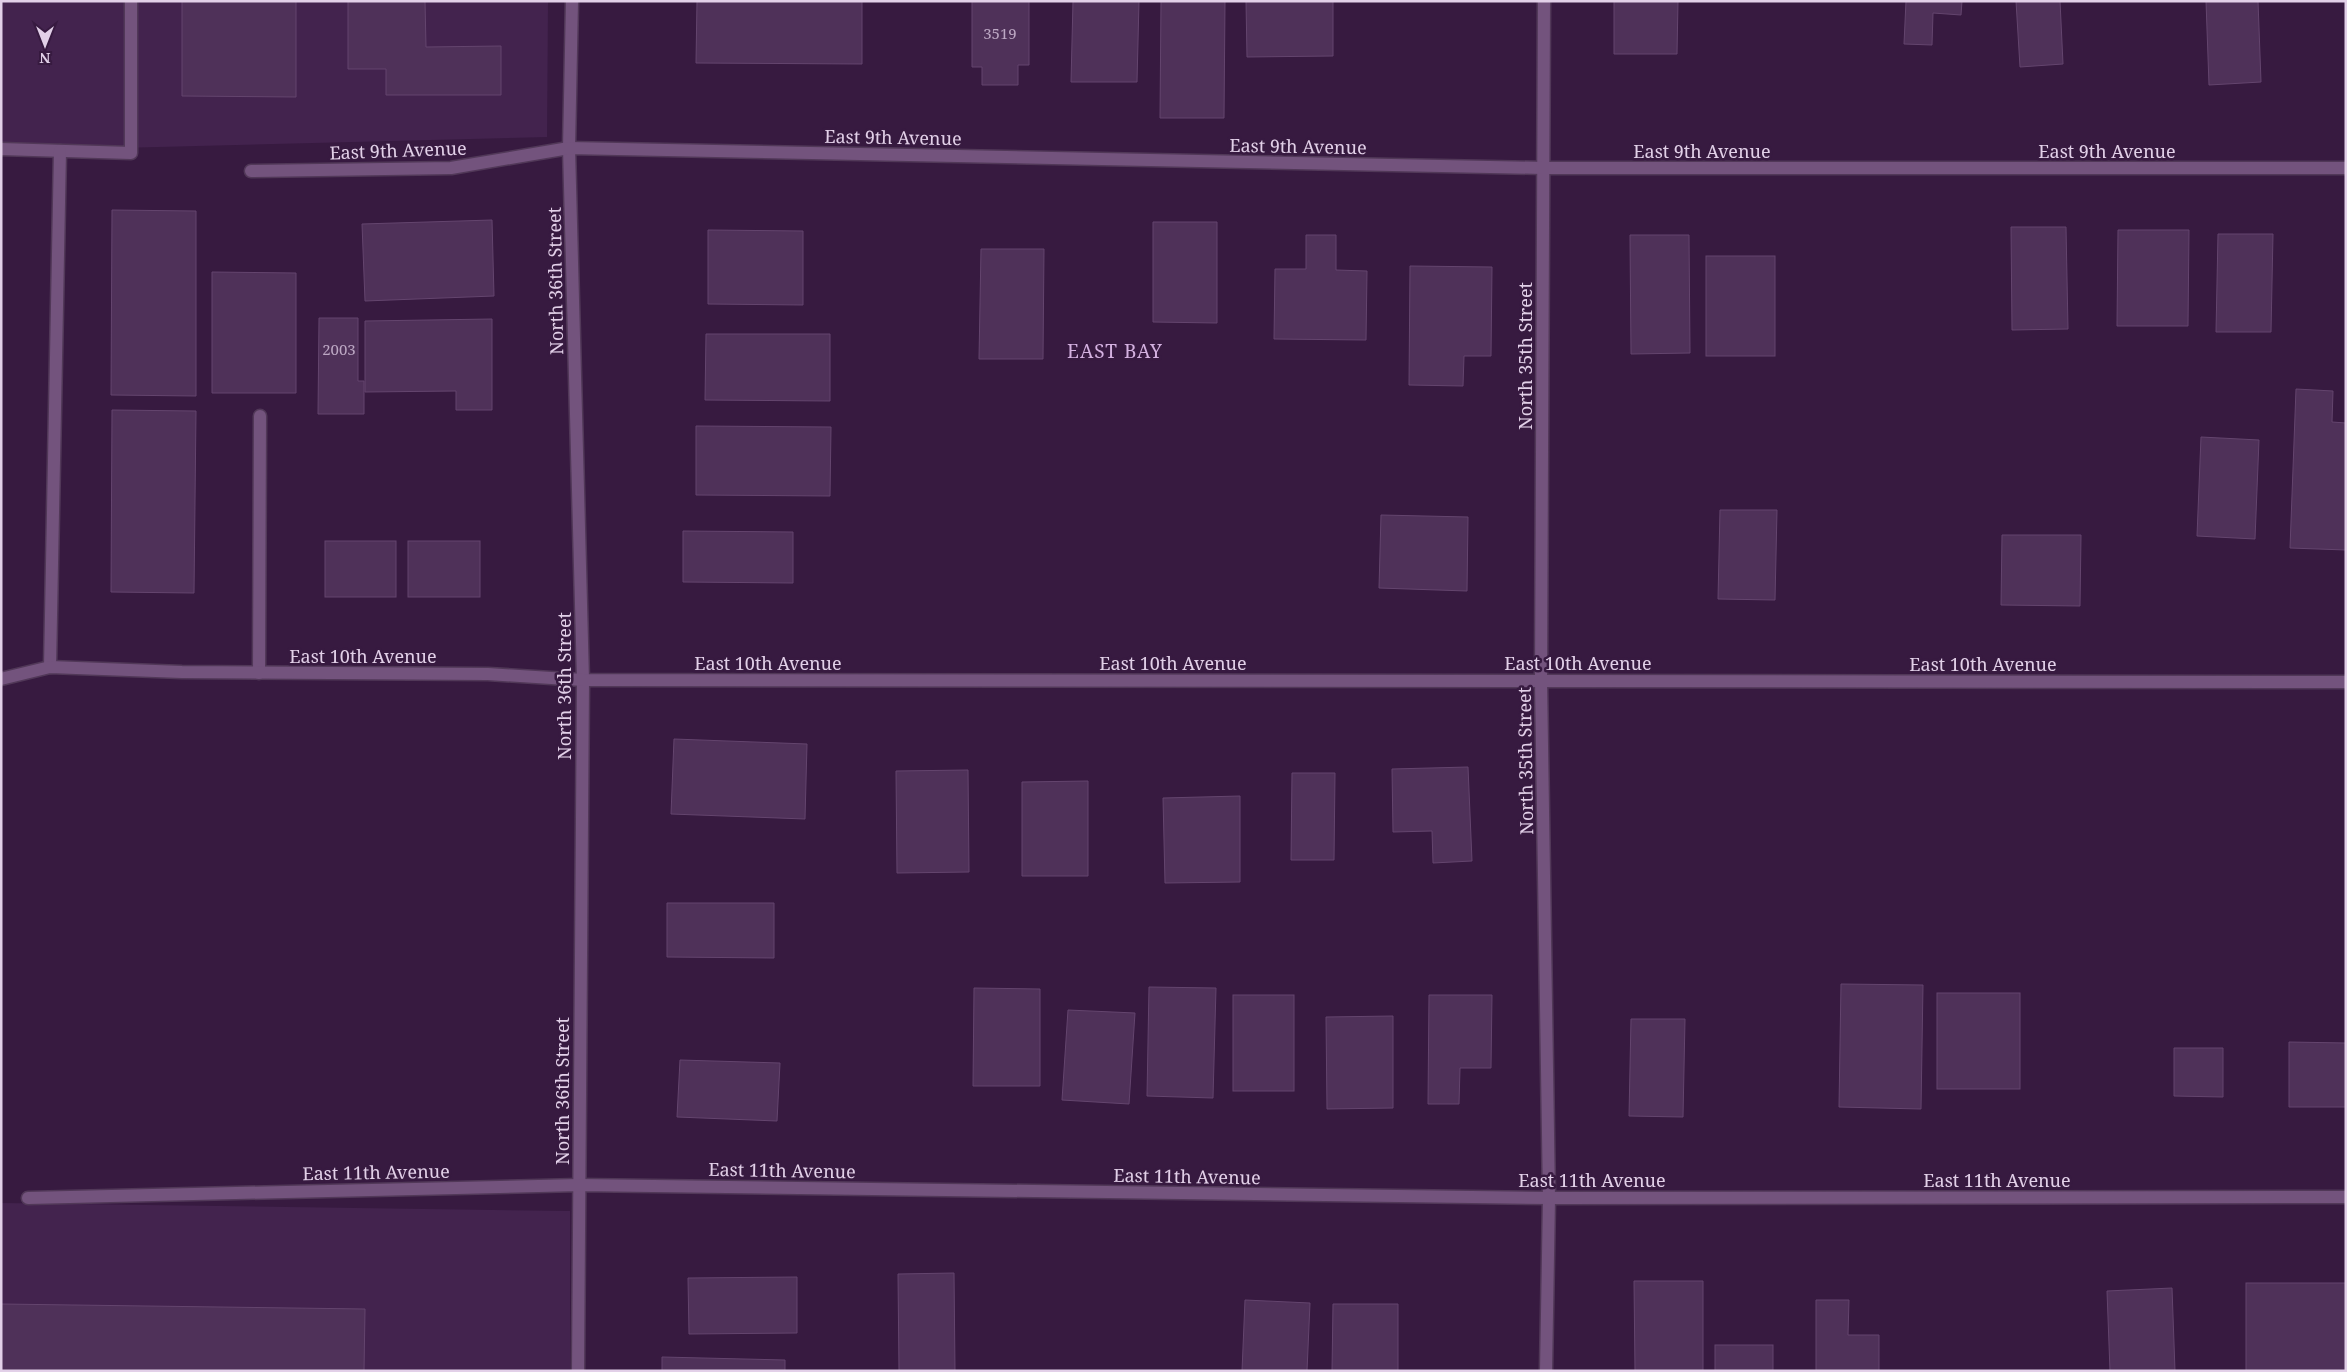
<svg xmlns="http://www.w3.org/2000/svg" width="2347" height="1372" font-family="'Noto Serif',serif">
<rect width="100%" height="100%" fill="#371a40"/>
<!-- built -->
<g fill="#43234e">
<path d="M1 1H548L547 137 1 151Z"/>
<path d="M1 1203 570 1211V1371H1Z"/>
</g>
<!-- building -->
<g fill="#4f3159" stroke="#64456e">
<path d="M182 1H296V97L182 96Z"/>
<path d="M348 1H425L426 47 501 46V95H386V69H348Z"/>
<path d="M697 1H862V64L696 63Z"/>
<path d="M972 1H1029V65H1018V85H982V67H972Z"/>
<path d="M1073 1H1139L1137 82H1071Z"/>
<path d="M1161 1H1225L1224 118H1160Z"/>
<path d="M1246 1H1333V56L1247 57Z"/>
<path d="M1614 1H1678L1677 54H1614Z"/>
<path d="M1906 1H1962L1961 15 1933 13 1932 45 1904 44Z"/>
<path d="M2016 1H2060L2063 64 2020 67Z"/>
<path d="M2206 1H2258L2261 82 2209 85Z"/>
<path d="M112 210 196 211V396L111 395Z"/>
<path d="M492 220 494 296 365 301 362 224Z"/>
<path d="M1153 222H1217V323L1153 322Z"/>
<path d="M2011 227H2066L2068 329 2012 330Z"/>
<path d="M708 230 803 231V305L708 304Z"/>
<path d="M2118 230H2189L2188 326H2117Z"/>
<path d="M2218 234H2273L2271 332H2216Z"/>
<path d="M1306 235H1336V270L1367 271 1366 340 1274 339 1275 269H1306Z"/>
<path d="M1630 235H1689L1690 353 1631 354Z"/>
<path d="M981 249H1044L1043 359H979Z"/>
<rect x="1706" y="256" width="69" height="100"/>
<path d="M1410 266 1492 267 1491 356H1464L1463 386 1409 385Z"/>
<path d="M212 272 296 273V393H212Z"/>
<path d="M319 318H358V381H364V414H318Z"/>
<path d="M492 319V410H456V391L365 392V321Z"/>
<path d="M706 334H830V401L705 400Z"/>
<path d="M2296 389 2333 391 2332 422 2346 423V550L2290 548Z"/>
<path d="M112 410 196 411 194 593 111 592Z"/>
<path d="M696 426 831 427 830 496 696 495Z"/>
<path d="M2201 437 2259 440 2255 539 2197 536Z"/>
<path d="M1720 510H1777L1775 600 1718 599Z"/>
<path d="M1381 515 1468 517 1467 591 1379 588Z"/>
<path d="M683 531 793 532V583L683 582Z"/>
<path d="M2002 535H2081L2080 606 2001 605Z"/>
<rect x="325" y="541" width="71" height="56"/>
<rect x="408" y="541" width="72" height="56"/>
<path d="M674 739 807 744 805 819 671 814Z"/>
<path d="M1468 767 1472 861 1433 863 1432 831 1393 832 1392 769Z"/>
<path d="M968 770 969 872 897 873 896 771Z"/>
<path d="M1292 773H1335L1334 860H1291Z"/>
<path d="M1088 781V876H1022V782Z"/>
<path d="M1240 796V882L1165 883 1163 798Z"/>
<path d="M667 903H774V958L667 957Z"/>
<path d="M1841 984 1923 985 1921 1109 1839 1107Z"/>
<path d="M1149 987 1216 988 1213 1098 1147 1096Z"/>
<path d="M974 988 1040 989V1086H973Z"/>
<rect x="1937" y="993" width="83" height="96"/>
<rect x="1233" y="995" width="61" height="96"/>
<path d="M1429 995H1492L1491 1068H1460L1459 1104H1428Z"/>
<path d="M1068 1010 1135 1013 1129 1104 1062 1100Z"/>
<path d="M1393 1016V1108L1327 1109 1326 1017Z"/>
<path d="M1631 1019H1685L1683 1117 1629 1116Z"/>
<path d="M2289 1042 2346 1043V1107H2289Z"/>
<path d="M2174 1048H2223V1097L2174 1096Z"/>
<path d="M680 1060 780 1063 777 1121 677 1117Z"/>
<path d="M954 1273 955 1371H899L898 1274Z"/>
<path d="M797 1277V1333L689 1334 688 1278Z"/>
<path d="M1634 1281H1703V1371H1635Z"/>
<rect x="2246" y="1283" width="100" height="88"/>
<path d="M2172 1288 2175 1371H2110L2107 1291Z"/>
<path d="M1245 1300 1310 1303 1307 1371H1242Z"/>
<path d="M1816 1300H1849L1848 1335H1879V1371H1816Z"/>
<path d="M1 1304 365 1309 364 1371H1Z"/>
<path d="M1333 1304H1398V1371H1332Z"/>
<rect x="1715" y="1345" width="58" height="26"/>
<path d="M662 1357 785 1360V1371H662Z"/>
</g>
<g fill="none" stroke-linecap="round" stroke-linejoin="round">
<!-- service casing -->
<g stroke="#513858" stroke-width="15">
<g id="service">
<path d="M1 149 131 153V1"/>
<path d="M50 667 60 151"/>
<path d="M259 673 260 416"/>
</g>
</g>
<!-- minor casing -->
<g stroke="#513858" stroke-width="15">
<g id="minor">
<path d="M572 1 569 148 583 680 578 1371"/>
<path d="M1544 1 1541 681 1549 1198 1546 1371"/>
<path d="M251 171 451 168 569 148 1543 168H2346"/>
<path d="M1 679 50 667 182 672 488 674 583 680 2346 682"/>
<path d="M28 1198 579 1185 1549 1198 2346 1197"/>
</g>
</g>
<!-- service -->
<use href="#service" stroke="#73537d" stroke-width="12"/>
<!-- minor -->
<use href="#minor" stroke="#73537d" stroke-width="12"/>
</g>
<g text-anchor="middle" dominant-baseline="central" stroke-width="5" stroke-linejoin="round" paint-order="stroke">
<!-- number labels -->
<g font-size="15" fill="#bda8c4">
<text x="1000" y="33">3519</text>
<text x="339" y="349">2003</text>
</g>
<!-- street labels -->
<g font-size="18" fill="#e2d0e8" stroke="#371a40">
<text transform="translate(893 137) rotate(1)">East 9th Avenue</text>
<text transform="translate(1298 146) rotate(1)">East 9th Avenue</text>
<text transform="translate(398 150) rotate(-2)">East 9th Avenue</text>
<text x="1702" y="151">East 9th Avenue</text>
<text x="2107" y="151">East 9th Avenue</text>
<text transform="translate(555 281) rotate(-91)">North 36th Street</text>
<text transform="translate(1525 356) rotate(-90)">North 35th Street</text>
<text x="363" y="656">East 10th Avenue</text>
<text x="768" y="663">East 10th Avenue</text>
<text x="1173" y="663">East 10th Avenue</text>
<text x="1578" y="663">East 10th Avenue</text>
<text x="1983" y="664">East 10th Avenue</text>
<text transform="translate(564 686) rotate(-90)">North 36th Street</text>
<text transform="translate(1525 761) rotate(-91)">North 35th Street</text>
<text transform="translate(562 1091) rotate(-90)">North 36th Street</text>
<text transform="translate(782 1170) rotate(1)">East 11th Avenue</text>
<text transform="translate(376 1172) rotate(-1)">East 11th Avenue</text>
<text transform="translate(1187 1176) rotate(1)">East 11th Avenue</text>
<text x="1592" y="1180">East 11th Avenue</text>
<text x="1997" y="1180">East 11th Avenue</text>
</g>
<!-- neighbourhood labels -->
<g font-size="19" letter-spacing="1" fill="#d4b1e0" stroke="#371a40">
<text x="1115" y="351">EAST BAY</text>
</g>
</g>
<!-- border -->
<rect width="2347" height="1372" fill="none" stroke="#e2d0e8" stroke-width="5"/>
<!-- north arrow -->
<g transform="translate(45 45) rotate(180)" stroke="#371a40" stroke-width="4" paint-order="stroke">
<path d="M0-4L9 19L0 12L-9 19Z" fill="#e2d0e8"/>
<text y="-8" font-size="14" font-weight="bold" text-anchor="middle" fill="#e2d0e8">N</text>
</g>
</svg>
